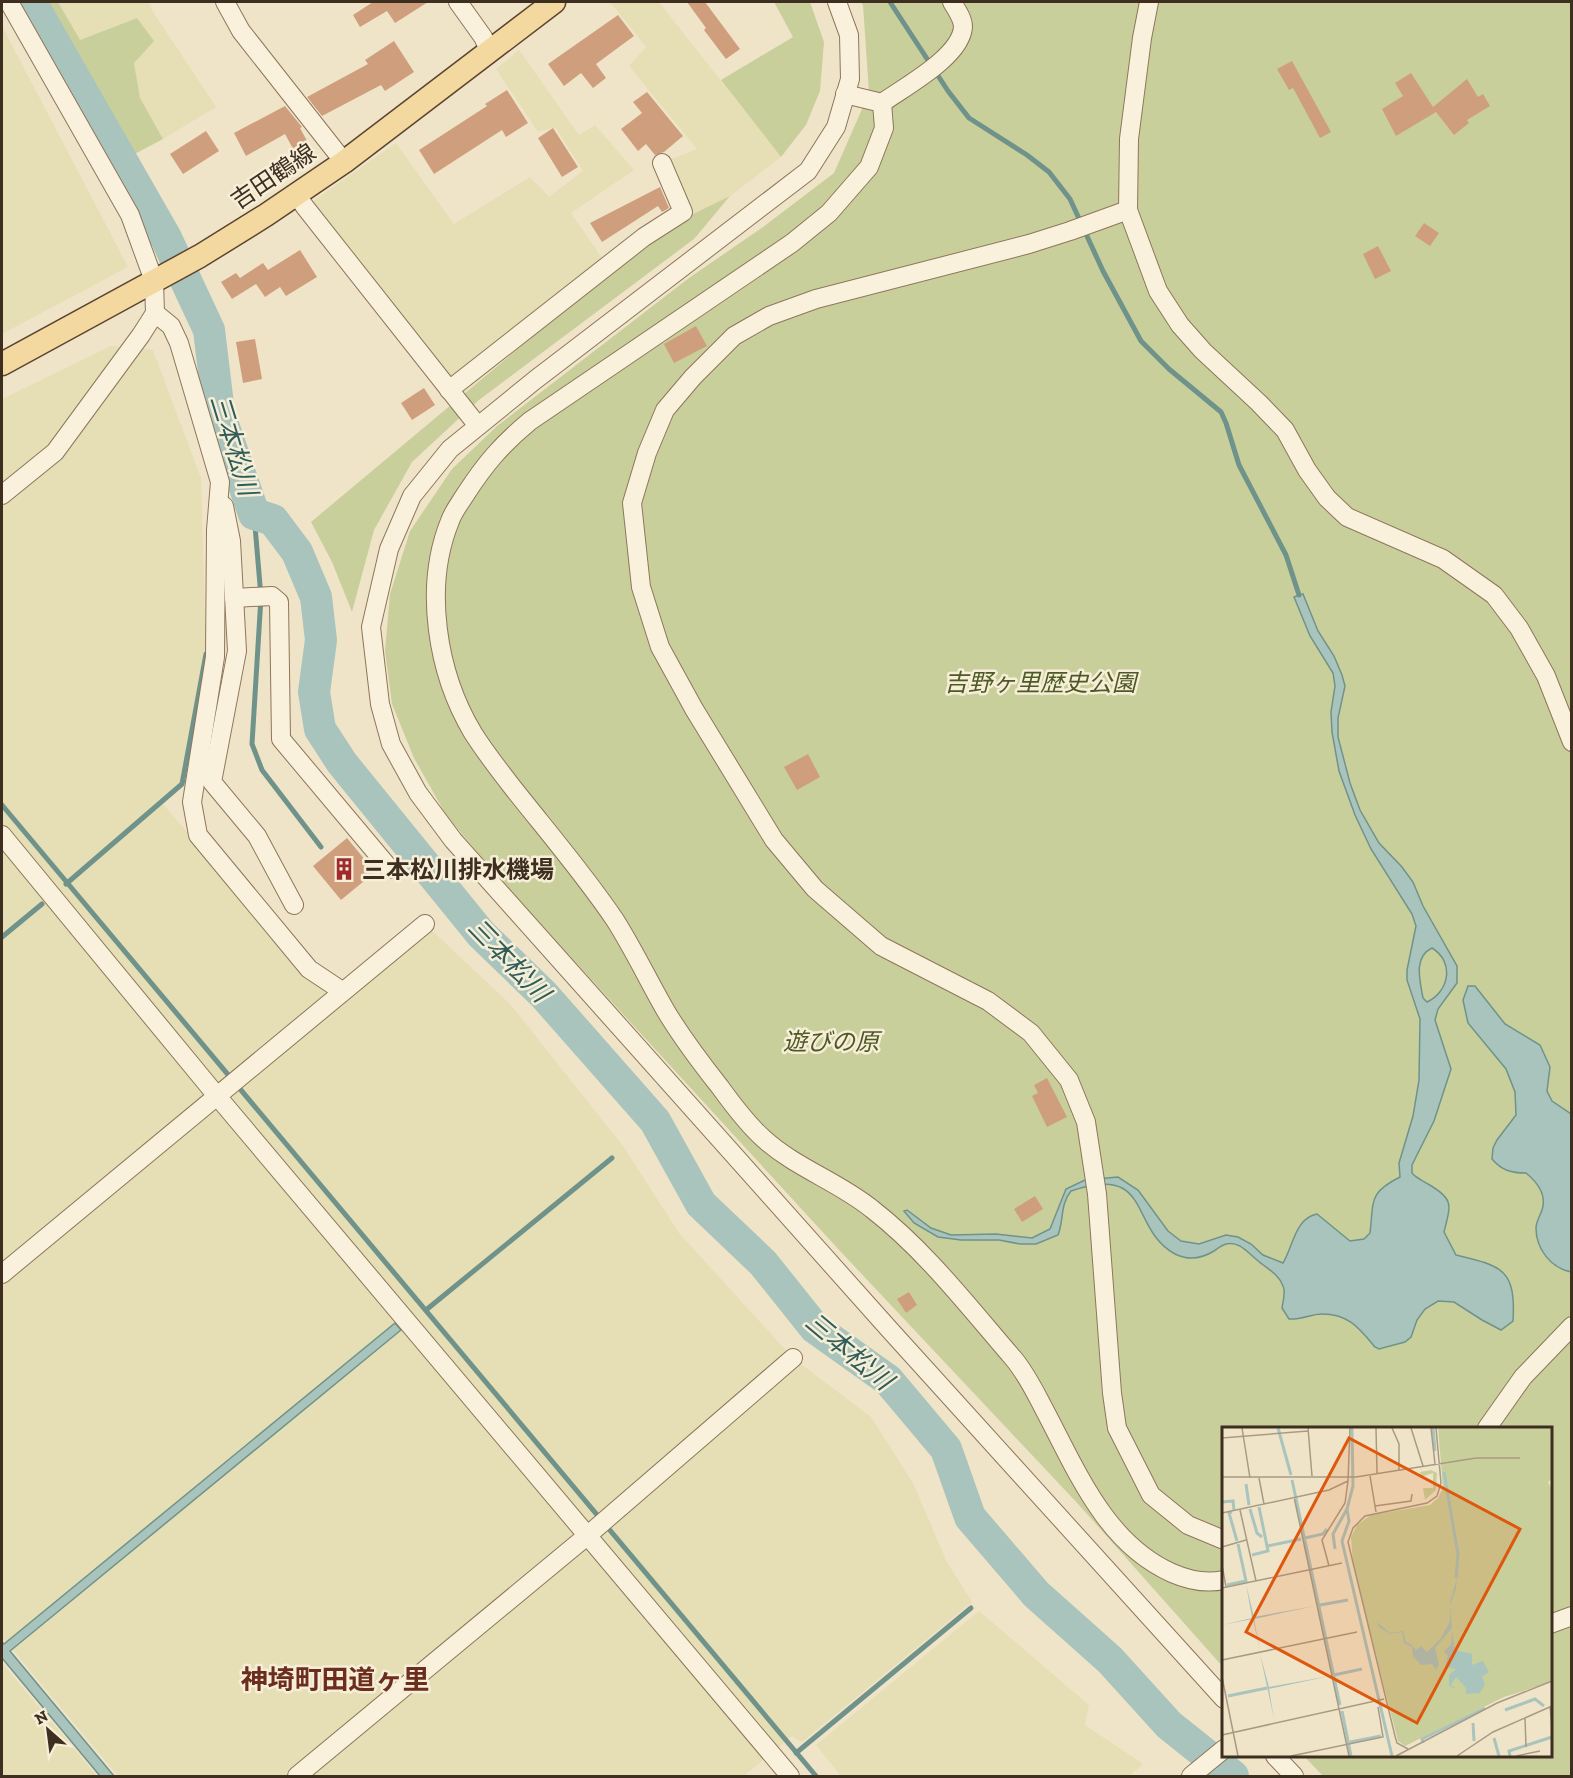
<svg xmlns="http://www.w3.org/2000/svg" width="1573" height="1778" font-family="'Zilla Slab','Noto Sans JP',serif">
<rect width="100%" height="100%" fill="#f0e4c8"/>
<!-- farmland -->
<g fill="#e6deb5">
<path d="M58 2H148L155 15 216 107 163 139 140 98 134 63 137 18 80 40Z"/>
<path d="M610 2H659L781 157 730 196 687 217 662 163 697 149 629 66 646 47Z"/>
<path d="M2 26 128 267 2 334Z"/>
<path d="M519 50 579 135 595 125 634 170 571 213 611 271 461 395 312 202 396 143 454 224 530 177 549 197 583 171 555 127 538 132 496 69Z"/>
<path d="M111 346 153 350 201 478 206 654 185 784 163 804 334 1003 425 924 511 1005 623 1146 679 1233 793 1358 871 1417 913 1483 947 1562 972 1602 802 1742 792 1736 744 1776H118L2 1637V399Z"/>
<path d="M979 1611 1089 1705 1085 1725 1143 1764 1129 1776H841L816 1745Z"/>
<path d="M2 1663 97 1776H2Z"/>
</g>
<!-- green -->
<g fill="#c9cf9b">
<path d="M41 2H58L80 40 137 18 154 41 134 63 140 98 163 139 129 157Z"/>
<path d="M774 2H810L824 42 820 91 806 125 781 157 721 80 793 37Z"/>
<path d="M861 2H1571V1776H1323L1304 1756H1550V1428H1224L1223 1667 1079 1505 840 1251 510 891 446 815 414 758 392 704 385 651 390 594 410 531 452 469 497 426 689 278 763 227 834 173 869 93 863 5Z"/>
<path d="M730 196 694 239 479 400 412 462 374 530 352 612 332 562 311 522 611 271 687 217Z"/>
</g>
<!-- water -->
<g fill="#a9c4bc" stroke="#6f938a" stroke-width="1.5" fill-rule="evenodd">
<path d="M1303 594 1318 631 1334 656 1342 675 1345 686 1338 718V737L1350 783 1360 810 1379 843 1402 867 1413 882 1423 906 1457 966V983L1438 1009 1435 1020 1451 1069 1434 1121 1412 1165V1173C1416 1178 1422 1180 1428 1184 1454 1199 1451 1204 1444 1232L1456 1255C1502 1266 1516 1269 1513 1321L1501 1330 1482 1320 1454 1302 1438 1301 1425 1309 1417 1320 1411 1337 1405 1342 1379 1349 1375 1347C1359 1328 1349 1314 1322 1314 1311 1314 1301 1320 1289 1319L1282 1308C1283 1301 1286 1292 1283 1286 1278 1273 1267 1269 1257 1260 1248 1253 1240 1241 1226 1244 1222 1245 1217 1249 1214 1251 1201 1259 1189 1261 1175 1254 1128 1228 1153 1163 1071 1191 1060 1204 1064 1220 1058 1235L1036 1244H1020L999 1240H961L938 1237 914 1223 904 1211 907 1210 931 1228 951 1235 996 1234 1032 1238 1050 1229 1066 1189 1085 1180 1118 1177 1138 1190 1168 1231 1181 1241 1199 1244 1226 1235 1238 1237 1251 1244 1263 1255 1283 1263C1293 1247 1295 1218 1317 1214L1350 1241 1364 1239 1370 1233C1374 1201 1368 1193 1400 1177L1399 1163 1413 1116 1419 1080 1420 1019 1407 980V970L1416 926 1412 914 1371 849 1355 815 1339 771 1332 732 1331 712 1335 686 1333 673 1310 636 1294 597ZM1432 948C1455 962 1449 992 1427 1002L1423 998C1420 981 1413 957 1432 948Z"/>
<path d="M1468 986H1475L1505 1024 1540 1045 1550 1067 1547 1091 1552 1101 1571 1114V1272C1551 1268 1536 1249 1536 1228 1536 1222 1540 1216 1542 1210 1547 1195 1537 1182 1526 1173 1512 1173 1502 1171 1492 1159L1493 1148 1497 1140 1516 1115 1515 1092 1506 1069 1468 1023 1463 1000Z"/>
<path d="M395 1323 401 1330 10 1651 114 1776H100L2 1658V1642L4 1644Z"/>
</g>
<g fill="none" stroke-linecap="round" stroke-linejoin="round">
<!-- stream -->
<g stroke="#6f938a" stroke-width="5">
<path d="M890 2 948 91 969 118 1027 155 1049 172 1070 199 1103 271 1141 341 1169 369 1221 412 1226 423 1239 465 1286 555 1299 595"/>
<path d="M254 514 261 597 252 744 262 770 321 847"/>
<path d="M2 805 816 1776"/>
<path d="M66 884 182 784 206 654"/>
<path d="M2 937 42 904"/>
<path d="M426 1310 612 1158"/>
<path d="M796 1753 971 1608"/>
</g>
<!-- river -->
<path stroke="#a9c4bc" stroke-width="32" d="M31 2 166 238 209 330 219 413 254 514 273 520 297 552 316 597 321 640 314 692 320 729 342 763 481 934 544 995 655 1121 701 1204 763 1263 815 1328 888 1380 946 1449 970 1517 1036 1594 1110 1660 1169 1725 1233 1776"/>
</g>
<!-- building -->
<g fill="#cf9f7d">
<path d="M373 2H428L395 23 387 11 360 27 353 15Z"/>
<path d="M687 2H705L740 49 726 59 704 30 706 28Z"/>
<path d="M618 15 634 36 596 64 606 78 593 88 581 73 564 86 548 64Z"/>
<path d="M394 41 414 72 385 91 381 85 322 116 307 97 368 64 365 60Z"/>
<path d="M1292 61 1331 132 1320 138 1293 88 1289 90 1277 69Z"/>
<path d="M1411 73 1433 107 1467 79 1478 97 1483 94 1490 106 1467 120 1469 123 1454 135 1436 112 1396 136 1382 109 1403 96 1395 83Z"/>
<path d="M507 90 528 123 506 137 502 130 434 174 419 150 487 106 485 104Z"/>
<path d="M647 92 683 136 664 152 655 155 646 144 638 151 621 129 642 113 633 102Z"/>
<path d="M285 106 302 127 300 128 312 150 298 158 285 134 246 156 234 133Z"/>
<path d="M553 128 578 167 562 177 538 138Z"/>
<path d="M206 131 219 151 183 174 170 154Z"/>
<path d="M660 187 669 208 662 212 658 206 602 242 590 223Z"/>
<path d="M1424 223 1439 233 1430 246 1415 236Z"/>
<path d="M1378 246 1391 271 1375 279 1363 254Z"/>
<path d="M300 250 317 277 286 296 280 287 265 297 256 284 232 299 221 282 236 273 240 278 263 263 268 270Z"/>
<path d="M696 326 707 346 674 363 664 344Z"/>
<path d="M255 339 262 379 243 383 236 342Z"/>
<path d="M424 388 435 405 412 420 401 403Z"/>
<path d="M808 754 820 777 797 790 784 767Z"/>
<path d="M347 838 375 872 341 900 313 866Z"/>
<path d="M1047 1078 1067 1117 1047 1127 1032 1096 1038 1093 1034 1085Z"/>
<path d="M1035 1196 1043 1209 1022 1222 1014 1209Z"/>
<path d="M909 1292 917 1305 906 1313 897 1299Z"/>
</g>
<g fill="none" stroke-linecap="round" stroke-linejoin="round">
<!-- minor casing -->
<g stroke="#8d765c" stroke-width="20">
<g id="minor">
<path d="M225 2 241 31 344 162"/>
<path d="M458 2 483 37 490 52"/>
<path d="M837 2 849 35 850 79 836 127 808 171 535 380 450 449 412 496 389 549 371 627 380 704 391 744 418 793 453 840 889 1329 1224 1699"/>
<path d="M1149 2 1142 38 1129 139 1128 210 1158 291 1180 325 1203 351 1259 403 1285 430 1307 470 1327 498 1347 517 1443 559 1494 595 1519 628 1546 676 1572 742"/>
<path d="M845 94 882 103 884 128 869 167 829 213 792 243 530 421C502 444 485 464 465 495 460 503 453 512 450 521 423 587 437 673 473 733 485 752 499 770 513 788 547 831 584 874 615 920 634 950 649 982 667 1013 683 1039 701 1063 720 1087 733 1105 747 1124 764 1139 796 1168 839 1182 872 1209 926 1251 968 1306 1013 1358 1026 1373 1035 1392 1044 1409 1077 1471 1105 1543 1172 1573 1188 1580 1206 1584 1224 1580"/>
<path d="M882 103C904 87 961 57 963 27 963 18 956 9 952 2"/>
<path d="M296 194 305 207 478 426"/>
<path d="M1128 210 1070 231 1029 244 816 299 769 316 734 336 693 377 665 410 647 453 632 503 641 587 660 647 694 709 774 840 815 889 881 946 988 1001 1031 1033 1069 1080 1086 1122 1097 1194 1112 1393 1117 1428 1151 1495 1188 1525 1224 1540"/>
<path d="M155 313 171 326 179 343 220 482 216 530 215 657 192 802 198 835 309 969 342 991"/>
<path d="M449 390 644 237 683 212 662 163"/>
<path d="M2 495 55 452 141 335 155 313 154 281 130 215 9 2"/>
<path d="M224 506 231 541 237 651 212 782 257 836 294 905"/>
<path d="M234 598 272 596 279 602 281 739 390 869"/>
<path d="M2 835 217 1096 790 1776"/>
<path d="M2 1274 425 924"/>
<path d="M1487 1428 1523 1377 1572 1326"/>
<path d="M1550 1624 1572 1616"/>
<path d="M1275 1756 1294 1776"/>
<path d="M297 1776 588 1535 793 1358"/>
<path d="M1191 1776 1224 1749"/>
</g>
</g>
<!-- major casing -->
<g stroke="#5b4430" stroke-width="25">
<path id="major" d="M2 364 200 256 266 215 344 162 554 2"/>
</g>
<!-- minor -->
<use href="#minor" stroke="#faf1dc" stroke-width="18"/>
<!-- major -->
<use href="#major" stroke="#f3d9a0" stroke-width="22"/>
</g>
<!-- icons -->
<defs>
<g id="building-bare" transform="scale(1.8)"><path d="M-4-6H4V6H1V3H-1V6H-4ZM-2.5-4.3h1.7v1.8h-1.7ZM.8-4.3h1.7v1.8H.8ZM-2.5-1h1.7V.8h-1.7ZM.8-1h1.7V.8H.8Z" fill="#9e2a2b" stroke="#f7eed8" stroke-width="2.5" paint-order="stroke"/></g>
</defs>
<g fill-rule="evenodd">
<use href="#building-bare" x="344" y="869"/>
</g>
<g text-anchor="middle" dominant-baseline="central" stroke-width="5" stroke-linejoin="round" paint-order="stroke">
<!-- street labels -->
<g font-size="24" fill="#3d2e20" stroke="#f7eed8">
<text transform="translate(273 176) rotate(-34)">吉田鶴線</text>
</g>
<!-- park labels -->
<g font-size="24" font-style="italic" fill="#4d5a26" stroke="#f7eed8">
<text x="1040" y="682">吉野ヶ里歴史公園</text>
<text x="831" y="1041">遊びの原</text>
</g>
<!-- poi labels -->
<g font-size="24" font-weight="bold" fill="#3d2e20" stroke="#f7eed8" text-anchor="start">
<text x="362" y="869">三本松川排水機場</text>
</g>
<!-- water labels -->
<g font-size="26" font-style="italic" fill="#2f5d5a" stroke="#f7eed8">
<text transform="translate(234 445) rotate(73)">三本松川</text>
<text transform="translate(509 960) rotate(46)">三本松川</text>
<text transform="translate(849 1351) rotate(40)">三本松川</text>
</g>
<!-- quarter labels -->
<g font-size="27" font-weight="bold" fill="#6b2e1e" stroke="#f7eed8">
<text x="335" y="1680">神埼町田道ヶ里</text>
</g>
</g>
<!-- overview -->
<g transform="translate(1222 1427)">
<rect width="330" height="330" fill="#f0e4c8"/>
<path d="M216 1H330V52L326 55 330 63V255L282 270 183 319 176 314 131 138 129 110 135 98 149 88 208 78 216 71 221 61ZM209 43 215 46 214 63 203 73 201 61H211V46L199 50 198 45Z" fill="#c9cf9b"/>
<path d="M235 151 234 162 228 178 230 201 213 221 217 238 214 243 210 237 199 238 191 229 190 220 182 216 180 205 168 207 157 200 155 195 168 206 181 204 184 215 190 218 194 223 199 219 205 225 219 211 228 194V175ZM24 157 32 190 93 179 32 192 38 224 31 192 0 198 30 191ZM230 204 233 223 250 227V238L261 234 267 245 260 250 263 257 258 266 244 267V261L234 250 229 258 236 262 227 259V248L234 242 223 240 226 229 222 224 229 218ZM38 227 47 260 108 249 47 262 52 292Z" fill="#a9c4bc"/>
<path fill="none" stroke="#a9c4bc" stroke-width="3" d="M56 1 69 48M130 1 131 59 125 82 127 94 120 114 170 329M211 1 213 24M222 45 236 127 234 151M70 53 118 278M24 57 27 78M0 75 11 74 12 83M28 82 35 106 40 110M10 85 7 86 15 114M83 111 101 107 105 102M46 119 79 112M113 122 111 107 125 82M30 128 46 124 37 80M5 158 24 154 16 117M98 178 126 173M112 248 140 242M6 269 45 261M283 283 313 272 322 279M120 284 129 329M251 296 252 314M272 311 277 329M128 315 159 309M201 316 200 312 263 281M288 329 287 324 330 310"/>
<path fill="none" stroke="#a89b85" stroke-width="1.5" d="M20 1 28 51M86 1 90 49M154 1 155 46M170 1 177 17V43M189 1 201 39M209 1 213 37M0 11 86 4M148 49 154 85M0 50H134L254 31H298M37 51 42 77M72 70 127 329M153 79 189 74 190 67M18 83 34 154M0 86 107 63 126 54 128 1M0 120 24 113M0 138 4 160M107 139 100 113 123 76 126 54M0 161 120 136M0 233 135 205M0 250 16 329M328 279 330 301M303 291 304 320M0 308 162 272M186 322 175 316 173 309 126 115 131 101 143 89 205 76 215 69 219 56 214 1M69 329 161 310 156 280M174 329 275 276 330 254M235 329 271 305 330 279M294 329 318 324"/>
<path fill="#df570d" fill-opacity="0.15" stroke="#df570d" stroke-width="3" d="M127 11 298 102 195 296 24 205Z"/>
<rect width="330" height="330" fill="none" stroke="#3d2e20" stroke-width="3"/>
</g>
<!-- border -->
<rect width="1573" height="1778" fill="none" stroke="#3d2e20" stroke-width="6"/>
<!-- north arrow -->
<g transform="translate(48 1730) rotate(332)" stroke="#f7eed8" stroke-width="4.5" paint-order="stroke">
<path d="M0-4.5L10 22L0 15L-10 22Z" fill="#3d2e20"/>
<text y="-9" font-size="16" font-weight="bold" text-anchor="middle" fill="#3d2e20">N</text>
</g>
</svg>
